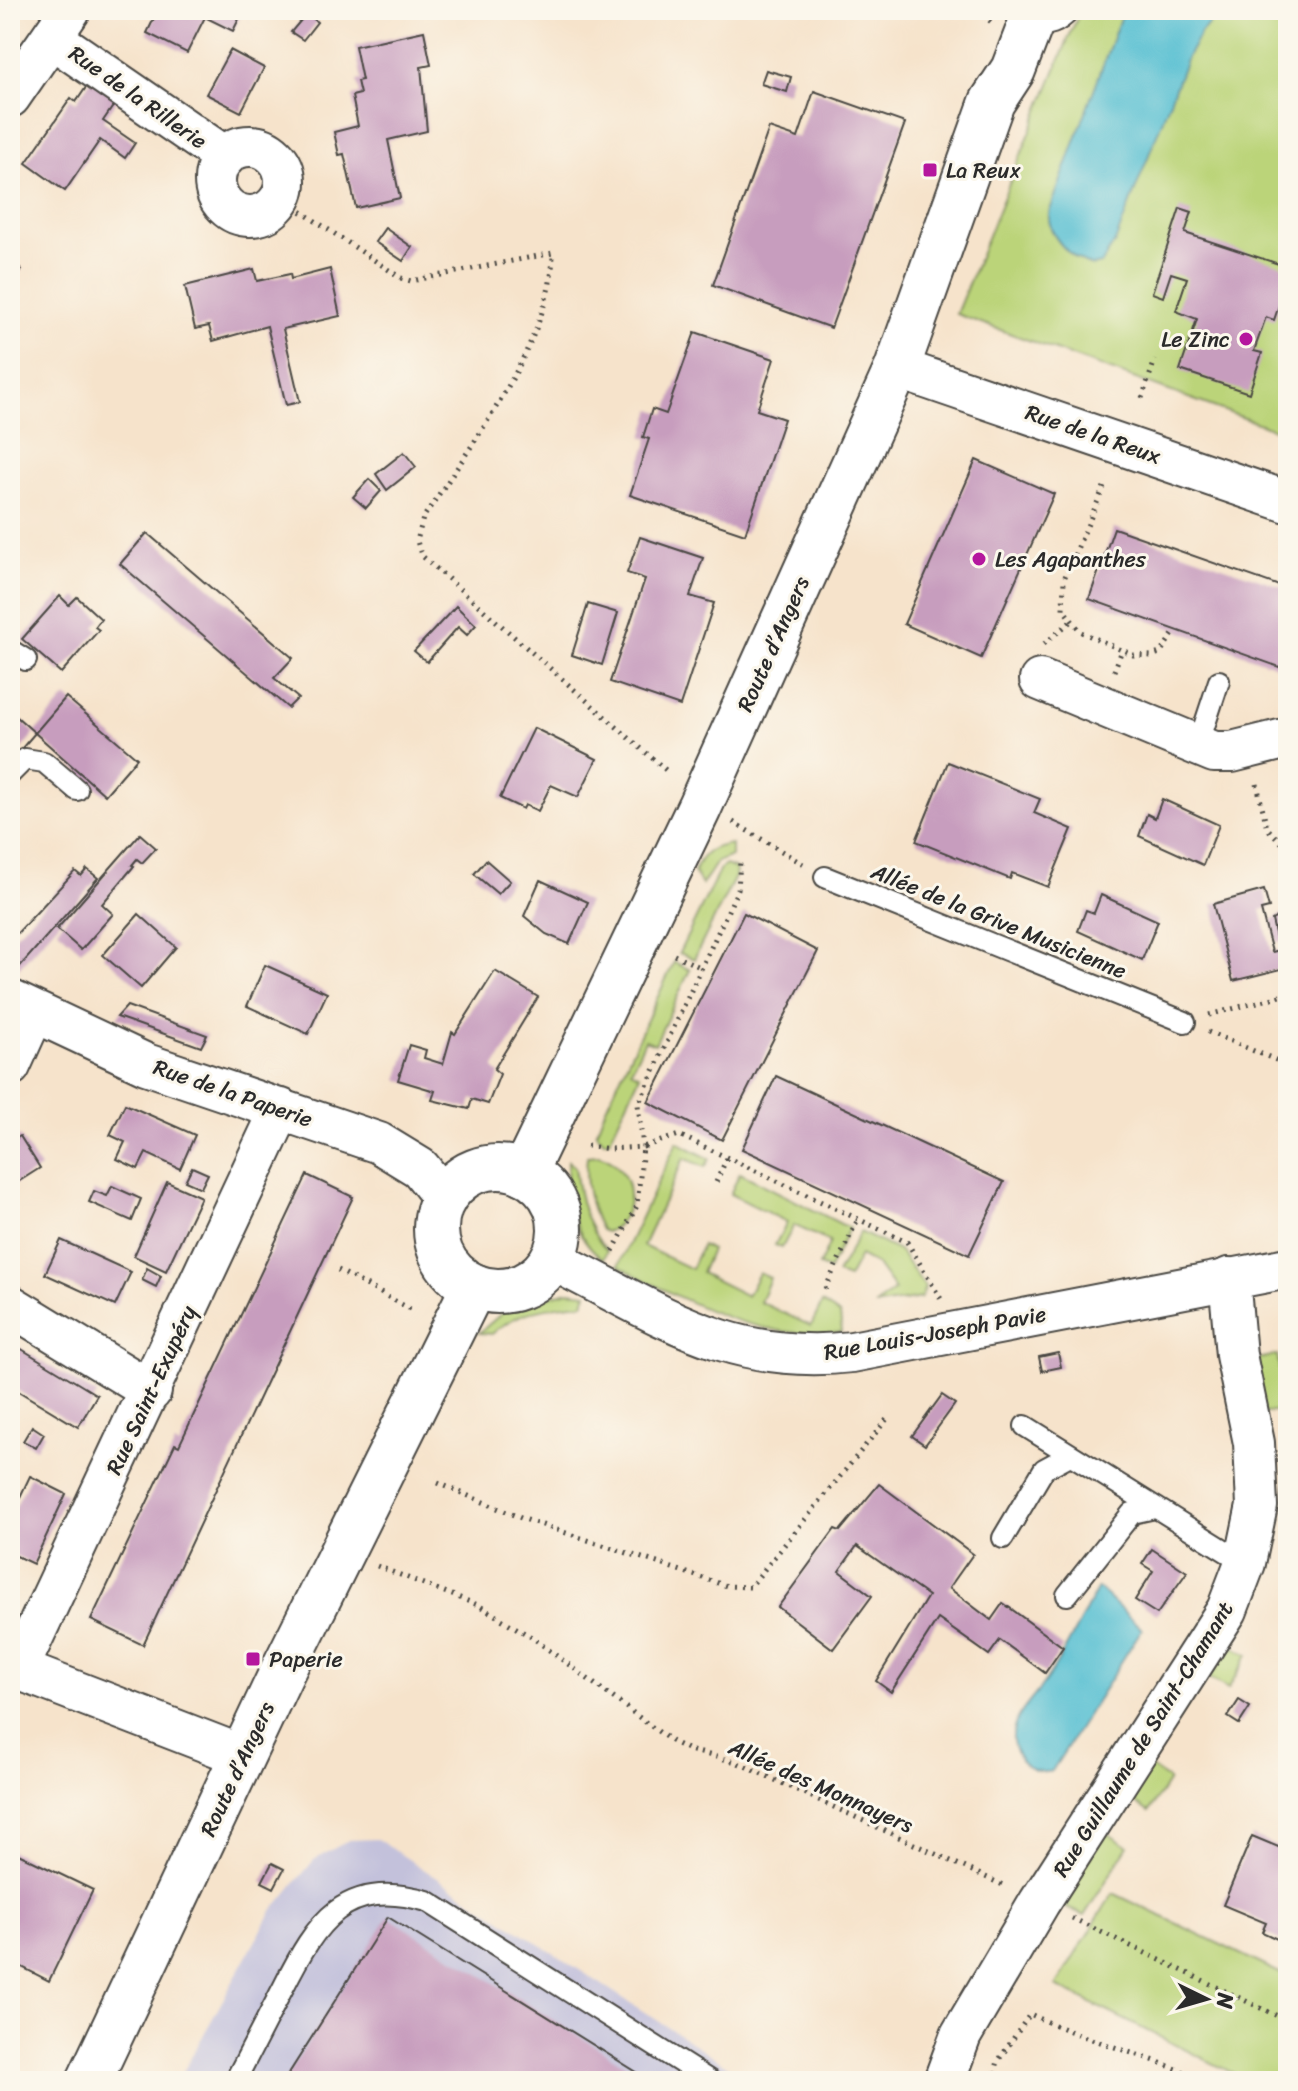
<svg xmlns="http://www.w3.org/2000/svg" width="1298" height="2091" font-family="Sriracha,sans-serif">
<rect width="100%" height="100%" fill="#fbf7ec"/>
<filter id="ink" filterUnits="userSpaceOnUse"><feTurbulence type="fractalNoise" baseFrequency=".0125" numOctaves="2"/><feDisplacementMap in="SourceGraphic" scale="16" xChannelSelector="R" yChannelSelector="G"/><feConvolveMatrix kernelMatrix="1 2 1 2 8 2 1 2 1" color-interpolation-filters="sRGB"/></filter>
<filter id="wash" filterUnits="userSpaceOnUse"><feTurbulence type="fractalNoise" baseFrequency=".006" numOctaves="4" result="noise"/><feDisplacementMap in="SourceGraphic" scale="32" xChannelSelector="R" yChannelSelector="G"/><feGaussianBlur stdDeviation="1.8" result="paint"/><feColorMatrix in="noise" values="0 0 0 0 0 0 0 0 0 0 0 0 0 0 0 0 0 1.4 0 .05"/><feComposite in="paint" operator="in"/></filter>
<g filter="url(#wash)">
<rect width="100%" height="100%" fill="#f6e3cb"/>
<!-- industrial -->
<path fill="#c3c1db" d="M377 1839 751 2081H178L272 1911 314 1860 349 1840Z"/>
<!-- green -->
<g fill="#bbd479" stroke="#738052" stroke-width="2">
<path d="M1080 10H1288V434L956 314Z"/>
<path d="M731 844V856L717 862 702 885 694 872C702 853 711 847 731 844Z"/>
<path d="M726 865 736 869 735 877 694 959 679 953 720 869Z"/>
<path d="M674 962 690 970 655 1044 645 1040 631 1070 640 1075 610 1139 604 1141 596 1133 603 1114Z"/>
<path d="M677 1142 710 1159 705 1167 684 1158 643 1246 691 1269 702 1245 711 1250 701 1273 747 1296 759 1273 770 1278 760 1302 811 1326 822 1303 840 1315 842 1332C761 1343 688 1302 618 1266Z"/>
<path d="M600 1155C634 1166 641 1217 606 1232L601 1230C589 1205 584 1184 587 1156Z"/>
<path d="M568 1161 575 1167C579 1200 585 1226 607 1251L603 1259C573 1236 564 1199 568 1161Z"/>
<path d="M740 1173 849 1228 829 1270 819 1266 830 1242 794 1225 782 1248 775 1245 787 1222 730 1194Z"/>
<path d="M860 1232 899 1251 925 1287 921 1298 874 1306 895 1290 877 1265 860 1256 848 1278 837 1274Z"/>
<path d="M568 1291 587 1293 583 1303C551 1306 517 1310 492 1334L479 1333 508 1308Z"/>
<path d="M1277 1355 1287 1409 1261 1414 1253 1360Z"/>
<path d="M1225 1641 1248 1655 1228 1689 1204 1675Z"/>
<path d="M1147 1765 1169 1780 1149 1812 1126 1797Z"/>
<path d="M1105 1832 1128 1846 1084 1916 1060 1904Z"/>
<path d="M1113 1893 1288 1977V2081H1249L1056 1986Z"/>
</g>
<!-- water -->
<g fill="#56bfd2" stroke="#40757e" stroke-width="2">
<path d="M1123 10H1221L1201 32 1187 57 1115 242 1101 264 1092 266C1071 259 1047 236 1049 213Z"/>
<path d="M1098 1588 1142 1629 1052 1771C1028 1777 1008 1752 1014 1728 1018 1711 1040 1692 1049 1676 1067 1648 1082 1617 1098 1588Z"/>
</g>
<g id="blocks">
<!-- building -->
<g fill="#c79dbe">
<path d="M158 10H230L241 15 233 31 205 17 187 53 147 33Z"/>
<path d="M307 13 317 22 303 40 291 32Z"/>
<path d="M424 31 431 65 421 67 427 131 388 140 400 198 356 208 344 154 339 155 334 132 358 126 352 96 360 94 357 81 362 80 355 46Z"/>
<path d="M230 50 264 68 241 112 206 94Z"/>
<path d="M766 70 791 77 787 92 761 84Z"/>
<path d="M91 80 118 99 103 121 135 143 125 158 100 140 65 191 26 163 71 98 76 102Z"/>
<path d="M814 91 905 123 831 328 713 285 769 128 798 138Z"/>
<path d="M1180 208 1192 212 1185 233 1288 267V279L1274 320 1266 317 1254 351 1262 353 1249 393 1180 370 1197 319 1176 311 1187 278 1171 273 1163 297 1152 293Z"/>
<path d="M385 228 412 247 403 261 375 242Z"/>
<path d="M10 250 15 255 11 259 22 270 10 281Z"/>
<path d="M254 269 257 281 290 274 291 279 330 269 340 316 283 329 300 402 286 405 267 326 213 341 209 326 195 329 185 286Z"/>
<path d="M695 332 774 359 757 410 784 419 745 534 630 495 649 439 643 437 652 409 666 414Z"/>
<path d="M404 452 416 467 387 490 376 474Z"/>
<path d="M976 460 1054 494 981 658 904 624Z"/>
<path d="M369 479 381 491 366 508 353 497Z"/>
<path d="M1114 528 1288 589V670L1089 599Z"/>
<path d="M147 533 293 658 274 678 298 698 288 708 120 564Z"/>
<path d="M640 537 703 558 690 596 714 603 680 706 610 682 645 579 627 573Z"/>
<path d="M60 596 69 605 77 597 101 619 95 627 99 630 61 673 22 639Z"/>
<path d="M588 604 618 613 602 665 572 655Z"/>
<path d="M456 606 476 625 467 635 458 627 427 662 414 651Z"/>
<path d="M66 697 137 758 105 795 35 733 10 762V725L17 717 35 733Z"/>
<path d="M534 728 597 759 578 797 551 785 538 811 525 805 523 809 500 798Z"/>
<path d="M948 762 1040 799 1034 813 1072 829 1048 887 1012 873 1010 879 916 841Z"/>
<path d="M1162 799 1219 825 1203 865 1139 836 1147 814 1155 818Z"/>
<path d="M140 834 156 848 142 863 137 859 132 865 134 866 102 904 113 914 81 950 57 929Z"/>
<path d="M486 860 510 881 498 894 474 874Z"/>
<path d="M87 869 98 878 15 972 10 969V941L75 871 81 876Z"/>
<path d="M540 880 588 902 569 944 546 934 524 916Z"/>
<path d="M1264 890 1269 908 1261 910 1272 952 1280 950 1285 968 1233 981 1213 904Z"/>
<path d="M1101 895 1158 921 1142 960 1078 931 1086 910 1094 913Z"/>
<path d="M744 913 818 951 722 1140 648 1102Z"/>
<path d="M139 914 176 947 141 988 103 955Z"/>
<path d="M1282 914 1288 919V939L1277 942 1272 920Z"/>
<path d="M265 965 327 993 308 1034 247 1006Z"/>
<path d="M495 971 538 997 494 1069 500 1074 488 1104 472 1099 469 1109 432 1100 435 1091 398 1080 409 1045 426 1050 424 1058 443 1064 452 1032 455 1034Z"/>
<path d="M127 1006 207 1035 201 1047 117 1017Z"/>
<path d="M776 1076 1004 1182 969 1255 742 1149Z"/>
<path d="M125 1104 195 1135 180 1169 146 1153 138 1169 117 1159 125 1142 110 1135Z"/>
<path d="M20 1136 40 1168 10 1187V1142Z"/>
<path d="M192 1167 208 1174 201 1188 185 1181Z"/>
<path d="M307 1175 353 1197 143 1645 91 1620 175 1444 179 1446Z"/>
<path d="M167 1182 201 1197 166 1271 134 1256Z"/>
<path d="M112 1186 141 1199 132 1221 89 1202 94 1191 107 1196Z"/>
<path d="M61 1240 131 1272 115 1306 45 1274Z"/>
<path d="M147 1268 161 1276 156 1287 142 1280Z"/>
<path d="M10 1342 97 1395 78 1427 10 1386Z"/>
<path d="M1058 1353 1061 1367 1042 1371 1039 1357Z"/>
<path d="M942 1395 955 1404 925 1445 912 1436Z"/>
<path d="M32 1426 44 1434 36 1448 23 1441Z"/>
<path d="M30 1476 66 1494 33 1564 10 1553V1518Z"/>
<path d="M879 1484 973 1554 949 1588 991 1620 1003 1603 1063 1647 1045 1673 1000 1640 989 1655 938 1619 891 1692 876 1681 928 1596 857 1546 839 1571 872 1596 833 1649 778 1607 835 1529 840 1531Z"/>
<path d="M1152 1549 1187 1572 1157 1614 1135 1600 1153 1571 1142 1564Z"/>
<path d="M1239 1700 1250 1707 1239 1724 1228 1717Z"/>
<path d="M1252 1836 1288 1851V1944L1262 1932 1266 1923 1223 1905Z"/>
<path d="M10 1850 93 1890 49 1981 10 1961Z"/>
<path d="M272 1863 284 1869 274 1888 262 1882Z"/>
<path d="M388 1917 651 2081H284Z"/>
</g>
</g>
</g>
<g filter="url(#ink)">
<use href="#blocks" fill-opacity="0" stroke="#494743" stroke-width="2"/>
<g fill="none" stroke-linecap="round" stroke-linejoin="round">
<!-- lane casing -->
<g stroke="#494743" stroke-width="24">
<g id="lane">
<path d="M1031 24C1048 27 1059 23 1070 10"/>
<path d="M10 650 26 660"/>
<path d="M1197 748 1219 681"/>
<path d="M10 774 25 759 44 762 77 790"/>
<path d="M825 877 1185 1022"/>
<path d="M1025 1426 1245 1563"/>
<path d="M1003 1538 1044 1469 1070 1455"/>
<path d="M1067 1595 1132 1513 1155 1508"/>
<path d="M235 2081C251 2050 267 2019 283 1988 316 1922 345 1877 427 1901L710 2081"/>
</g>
</g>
<!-- street casing -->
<g stroke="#494743" stroke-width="44">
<g id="street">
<path d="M52 38 225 157"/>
<path d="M10 97 70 10"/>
<circle cx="250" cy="181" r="35"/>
<path d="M897 368 1288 502"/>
<path d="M1040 680 1214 752H1232L1288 738"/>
<path d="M10 1000 146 1064 379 1143 420 1168 444 1198"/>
<path d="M10 1066 34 1013"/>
<path d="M551 1259C658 1312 727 1366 852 1352L1288 1268"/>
<path d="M10 1305 151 1391"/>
<path d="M10 1666 243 1756"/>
<path d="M18 1669 281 1109"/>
<path d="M944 2081 961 2035 1039 1903 1227 1610 1245 1563 1257 1506 1254 1443 1236 1355 1229 1278"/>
</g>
</g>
<!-- secondary casing -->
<g stroke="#494743" stroke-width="48">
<g id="secondary">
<circle cx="498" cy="1229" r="62"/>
<path d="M524 1173 699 808 897 368 992 102 1013 70 1036 10"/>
<path d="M89 2081 283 1670 474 1286"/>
</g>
</g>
<!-- path -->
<g stroke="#494743" stroke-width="5" stroke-dasharray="2 6" stroke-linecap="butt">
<path d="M977 10 991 22"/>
<path d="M281 198 401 278 411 281 553 253C552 340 470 447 423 518L417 541 421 555 668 772"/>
<path d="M1142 398 1155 360"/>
<path d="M1104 487 1064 579 1063 609 1081 632 1133 655 1151 656 1160 653 1176 630"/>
<path d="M1044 644 1070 622"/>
<path d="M1114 671 1122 650"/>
<path d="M1257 784 1267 828 1288 849"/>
<path d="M733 822 803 864"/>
<path d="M674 955 702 968"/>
<path d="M1209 1015 1288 994"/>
<path d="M1208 1032 1288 1065"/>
<path d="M587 1146 610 1149 643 1147 638 1105 738 889 740 862"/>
<path d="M716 1182 727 1158"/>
<path d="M613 1251 637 1206 643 1147 679 1135 907 1242 941 1299"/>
<path d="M338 1270 412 1310"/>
<path d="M825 1289 858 1219"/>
<path d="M438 1483 521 1518 727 1586 750 1587 887 1419"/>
<path d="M377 1566 478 1605 533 1638 671 1741 689 1750 736 1762 1005 1886"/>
<path d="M1072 1918 1288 2021"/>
<path d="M993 2081 998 2061 1030 2014C1089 2042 1147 2055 1206 2081"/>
</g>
<!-- lane -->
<use href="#lane" stroke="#fff" stroke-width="20"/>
<!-- street -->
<use href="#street" stroke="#fff" stroke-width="40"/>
<!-- secondary -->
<use href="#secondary" stroke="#fff" stroke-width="44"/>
</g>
</g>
<!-- markers -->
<g fill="#b5179e" stroke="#fbf7ec" stroke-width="3">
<rect x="922" y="162" width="16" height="16" rx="4"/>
<circle cx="1246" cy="339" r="8"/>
<circle cx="979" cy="559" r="8"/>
<rect x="245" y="1651" width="16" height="16" rx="4"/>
</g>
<g text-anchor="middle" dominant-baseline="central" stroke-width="6" stroke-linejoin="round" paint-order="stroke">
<!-- street labels -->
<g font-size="22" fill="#2b2b2b" stroke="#fbf7ec">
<text transform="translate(138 97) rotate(35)">Rue de la Rillerie</text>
<text transform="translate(1093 434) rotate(19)">Rue de la Reux</text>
<text transform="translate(773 644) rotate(-66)">Route d’Angers</text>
<text transform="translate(999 921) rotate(22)">Allée de la Grive Musicienne</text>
<text transform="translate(233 1093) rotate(19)">Rue de la Paperie</text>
<text transform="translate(935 1333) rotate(-10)">Rue Louis-Joseph Pavie</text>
<text transform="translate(151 1390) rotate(-65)">Rue Saint-Exupéry</text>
<text transform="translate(1143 1739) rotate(-58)">Rue Guillaume de Saint-Chamant</text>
<text transform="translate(237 1769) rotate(-65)">Route d’Angers</text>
<text transform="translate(821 1786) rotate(24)">Allée des Monnayers</text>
</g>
<!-- poi labels -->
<g font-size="22" fill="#2b2b2b" stroke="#fbf7ec" text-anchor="start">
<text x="946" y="170">La Reux</text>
<text x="1230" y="339" text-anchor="end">Le Zinc</text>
<text x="995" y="559">Les Agapanthes</text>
<text x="269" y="1659">Paperie</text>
</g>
</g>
<!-- margin -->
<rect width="1298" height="2091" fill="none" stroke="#fbf7ec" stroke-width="40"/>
<!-- north arrow -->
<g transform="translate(1206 1999) rotate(95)" stroke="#fbf7ec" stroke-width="6" paint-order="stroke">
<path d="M0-6L14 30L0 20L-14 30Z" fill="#2b2b2b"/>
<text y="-12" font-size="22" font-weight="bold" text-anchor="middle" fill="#2b2b2b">N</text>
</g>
</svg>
